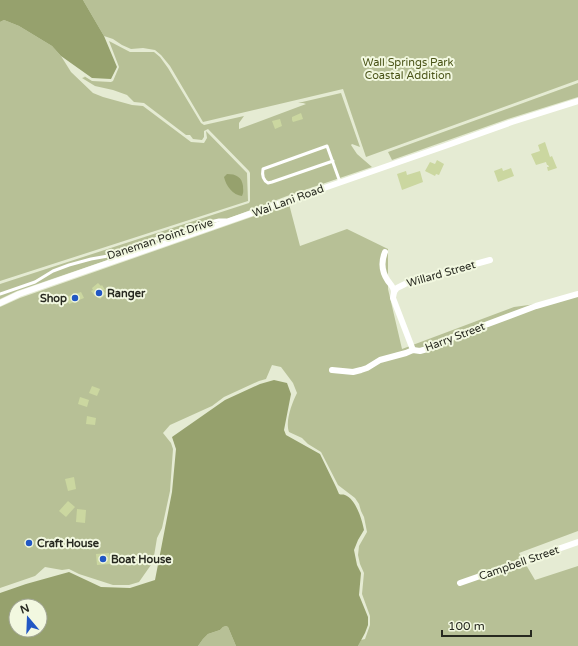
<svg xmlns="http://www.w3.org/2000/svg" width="578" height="646" font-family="'Varela Round',sans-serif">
<rect width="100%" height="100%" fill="#e5ebd3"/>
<!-- green -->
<g fill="#b7c096">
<path d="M83 0H578V80L366 157 343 89 203 122 170 66 161 55 155 50 143 48 131 49 122 45 113 39 104 36Z"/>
<path d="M4 20 19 26 52 46 61 56 71 72 93 93 103 97 132 105 143 106 191 142 204 143 207 138 206 131 247 173 248 201 0 281V22Z"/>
<path d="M109 41 130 52H154L160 57 168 68 201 123 204 125 244 116 239 123V129L306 104 303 103H298L341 93 360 147 352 144 351 145 357 154 372 167 287 196 227 219 17 291 0 299V284L249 203 250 201V173L249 171 208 129 204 131V137L202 140 193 139 190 135H186L144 103 134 102 127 95 113 90 95 86 82 78 85 77 84 76 92 81 111 82 113 81 119 67Z"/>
<path d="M578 83V97L511 118 392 160 388 152Z"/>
<path d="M289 204 300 246 347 229 388 249V289L402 349 514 307 536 304 578 293V531L519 553 535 580 578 566V646H358L361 640 365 639 370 625V616L362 594 364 573 360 564 358 555 359 546 367 532 364 517 361 511 359 504 355 498 338 485 321 452 308 444 302 438 289 432C285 421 292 403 297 393L293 383 281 367 272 365 266 379 259 381 224 397 212 406 170 425 163 433 171 443 173 449 170 491 162 528 157 538 153 562 139 582 129 585H113L79 574 69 569 62 570 45 567 35 576 0 588V307L20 298Z"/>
<path d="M226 626 228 627 236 646H198L203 639 208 634 220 630 223 627Z"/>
</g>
<!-- water -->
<g fill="#96a16d" fill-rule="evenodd">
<path d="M0 0H83L104 36 117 67 111 79 92 78 61 56 52 46 19 26 4 20 0 22Z"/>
<path d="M227 174C236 174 242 177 243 186 243 190 244 192 242 196 233 195 226 186 224 177Z"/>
<path d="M274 380 287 383 291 394 284 430 286 435 320 454 336 487 339 494C341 495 343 494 345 495 356 499 362 520 364 530L358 540 354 550 357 565 361 573 359 595 368 617V625L365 633 358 646H236L228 627 226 626 223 627 220 630 208 634 203 639 198 646H0V593L26 584 69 572 101 587 130 588 155 580 172 492 176 449 172 437 225 400 260 384ZM16 606H40V630H16Z"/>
</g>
<!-- building -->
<g fill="#cbd7a0">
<path d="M301 113 303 119 293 122 292 120V117Z"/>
<path d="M280 119 282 126 275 129 272 121Z"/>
<path d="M545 142 550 157 552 156 557 168 548 171 547 167H549L548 165H547L546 162 536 165 531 154 540 151 538 145Z"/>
<path d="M437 160 444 164 439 175 436 174 435 176 425 171 430 162 435 164Z"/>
<path d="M502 168 503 171 511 168 514 176 498 182 494 171Z"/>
<path d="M406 171 407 175 420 171 423 182 402 190 397 174Z"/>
<path d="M98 283 101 286 102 285 105 290 104 291 106 294 100 299 97 295 95 296 91 291 93 290 92 288Z"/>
<path d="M81 292 84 298 69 304 66 297Z"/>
<path d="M92 386 100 389 97 396 89 393Z"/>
<path d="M80 397 89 400 87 407 78 404Z"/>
<path d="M87 416 96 418 95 425 86 424Z"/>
<path d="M74 477 76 489 68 491 65 479Z"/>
<path d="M68 501 75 507 66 517 59 511Z"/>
<path d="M77 509 86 510 85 523 76 522Z"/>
<path d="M31 538 33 547 27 548 25 540Z"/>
<path d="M109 553 110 564 97 565 96 554Z"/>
</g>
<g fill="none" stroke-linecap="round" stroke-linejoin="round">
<!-- lane -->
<g stroke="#fff" stroke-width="3">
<path d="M333 161 272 182 268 183C263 180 262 174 263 169L327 146 340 182"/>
<path d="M0 294 35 282 53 271 69 265 91 259 108 256 158 238 210 222 219 220H226"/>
</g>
<!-- street -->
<g stroke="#fff" stroke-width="6">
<path d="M385 252C381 262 381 271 388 281 390 284 394 287 394 292 394 294 393 296 393 298L413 350"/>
<path d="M394 292 397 288 405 284 423 278 450 271 490 260"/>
<path d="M0 303 19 294 445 146 512 122 578 101"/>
<path d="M332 370 353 372 361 370 367 368 380 360 406 353 413 350 420 351 427 349 453 337 536 306 578 294"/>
<path d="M460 583 578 542"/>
</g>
</g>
<!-- markers -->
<g fill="#2157c4" stroke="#f2f8e0" stroke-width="1.5">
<circle cx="99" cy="293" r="4"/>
<circle cx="75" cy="298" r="4"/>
<circle cx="29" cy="543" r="4"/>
<circle cx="103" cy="559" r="4"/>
</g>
<g text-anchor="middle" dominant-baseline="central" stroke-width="4" stroke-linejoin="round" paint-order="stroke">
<!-- park labels -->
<g font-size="11" fill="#4a5418" stroke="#f2f8e0">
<text x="408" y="62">Wall Springs Park<tspan x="408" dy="13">Coastal Addition</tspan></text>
</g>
<!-- street labels -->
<g font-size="11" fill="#272920" stroke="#f2f8e0">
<text transform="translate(288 201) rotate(-20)">Wai Lani Road</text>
<text transform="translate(160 239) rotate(-18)">Daneman Point Drive</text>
<text transform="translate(441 274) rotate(-16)">Willard Street</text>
<text transform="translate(455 337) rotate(-21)">Harry Street</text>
<text transform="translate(519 563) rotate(-19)">Campbell Street</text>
</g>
<!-- poi labels -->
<g font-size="11" font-weight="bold" fill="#272920" stroke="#f2f8e0" text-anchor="start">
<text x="107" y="293">Ranger</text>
<text x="67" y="298" text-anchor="end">Shop</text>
<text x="37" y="543">Craft House</text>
<text x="111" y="559">Boat House</text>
</g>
</g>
<!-- north arrow -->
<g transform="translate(28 618) rotate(341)"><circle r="19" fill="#f2f8e0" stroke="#a1a593"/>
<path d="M0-3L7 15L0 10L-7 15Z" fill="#2157c4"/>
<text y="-6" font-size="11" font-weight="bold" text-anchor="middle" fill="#272920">N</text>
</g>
<!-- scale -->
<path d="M442 630v6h89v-6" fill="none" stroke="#272920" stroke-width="2"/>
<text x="448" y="630" font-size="12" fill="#272920" stroke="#f2f8e0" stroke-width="3" paint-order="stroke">100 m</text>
</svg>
